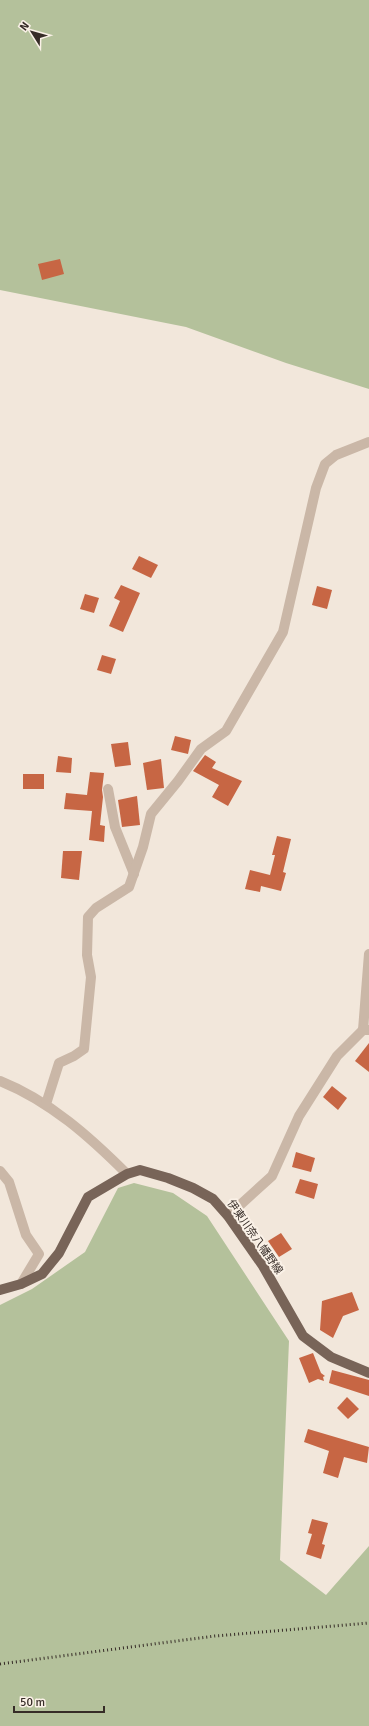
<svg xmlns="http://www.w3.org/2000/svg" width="369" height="1726" font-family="Signika,'Noto Sans JP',sans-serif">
<rect width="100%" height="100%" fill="#f2e7db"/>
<!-- green -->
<g fill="#b4c19b">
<path d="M0 0H369V389L286 363 186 327 0 290Z"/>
<path d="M134 1183 173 1193 207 1216 289 1341 280 1560 326 1595 369 1546V1726H0V1305L32 1289 85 1252 118 1188Z"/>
</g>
<!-- building -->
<g fill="#c76644">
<path d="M60 259 64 274 42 280 38 264Z"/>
<path d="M139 556 158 565 151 578 132 569Z"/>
<path d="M121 585 140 593 123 632 109 626 120 601 114 598Z"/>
<path d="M317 586 332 590 327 609 312 605Z"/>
<path d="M85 594 99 598 94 613 80 609Z"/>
<path d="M102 655 116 659 111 674 97 670Z"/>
<path d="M175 736 191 740 188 754 171 750Z"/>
<path d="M128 742 131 765 115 767 111 744Z"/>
<path d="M205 755 216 762 212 768 242 781 228 806 212 797 219 785 193 771Z"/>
<path d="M58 756 72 758 71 773 56 772Z"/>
<path d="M161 759 164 788 147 790 143 763Z"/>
<path d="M90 772 104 773 102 790 103 797 100 825 105 826 104 842 89 840 92 811 64 809 66 793 87 795Z"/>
<rect x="23" y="774" width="21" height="15"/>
<path d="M137 796 140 825 122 827 118 800Z"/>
<path d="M277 836 291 839 283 872 286 873 281 891 261 886 260 892 245 889 250 870 270 875 275 855H272Z"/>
<path d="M63 851H82L79 880 61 878Z"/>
<path d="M369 1043V1072L355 1061Z"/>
<path d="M332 1086 347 1098 338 1110 323 1097Z"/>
<path d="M296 1152 315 1158 311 1172 292 1167Z"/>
<path d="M300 1179 318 1184 314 1199 295 1193Z"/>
<path d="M281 1233 292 1249 279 1257 268 1241Z"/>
<path d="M352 1292 359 1310 343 1316 333 1338 320 1330 322 1301Z"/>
<path d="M313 1353 321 1373 325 1376 323 1377 324 1381 318 1379 309 1383 299 1358Z"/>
<path d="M332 1370 369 1380V1396L329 1383Z"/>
<path d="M347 1397 359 1409 348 1419 337 1408Z"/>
<path d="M308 1429 369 1447 367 1463 344 1457 338 1478 323 1473 329 1451 304 1442Z"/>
<path d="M312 1519 328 1523 322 1544 325 1545 321 1559 306 1554 312 1534 308 1533Z"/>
</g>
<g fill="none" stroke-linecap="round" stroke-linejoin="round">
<!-- minor -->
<g stroke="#cab7a7" stroke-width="10">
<path d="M108 789 115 827 134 874"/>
<path d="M363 1030 369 954"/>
<path d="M0 1081C50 1101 90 1137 127 1174"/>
<path d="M46 1104 59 1063 74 1056 84 1049 91 977 87 955 88 917 96 908 129 887 143 847 151 814 178 781 201 749 226 731 283 632 316 488 325 464 336 455 369 442"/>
<path d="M0 1171 9 1182 26 1235 39 1254 21 1284"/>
<path d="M228 1216 272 1176 299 1116 337 1056 363 1030H369"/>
</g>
<!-- major -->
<path stroke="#786458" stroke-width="10" d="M0 1290 21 1284 42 1274 59 1253 88 1197 127 1174 140 1170 168 1178 193 1188 213 1199 228 1216 263 1266 303 1336 331 1357 369 1373"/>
<!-- rail -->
<path stroke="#362c27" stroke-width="3" stroke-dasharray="1 3" stroke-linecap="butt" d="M0 1664 215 1636 369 1623"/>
</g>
<g text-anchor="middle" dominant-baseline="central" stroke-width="4" stroke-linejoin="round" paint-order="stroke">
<!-- street labels -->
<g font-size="11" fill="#362c27" stroke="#faf1e7">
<text transform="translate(255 1237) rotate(55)">伊東川奈八幡野線</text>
</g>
</g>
<!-- north arrow -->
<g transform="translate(32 32) rotate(307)" stroke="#faf1e7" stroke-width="3" paint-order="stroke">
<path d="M0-3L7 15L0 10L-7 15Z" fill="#362c27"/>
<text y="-6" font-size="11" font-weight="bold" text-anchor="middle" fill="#362c27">N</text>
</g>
<!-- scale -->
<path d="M14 1706v6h90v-6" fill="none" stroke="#362c27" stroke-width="2"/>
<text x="20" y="1706" font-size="12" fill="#362c27" stroke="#faf1e7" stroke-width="3" paint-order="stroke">50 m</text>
</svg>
